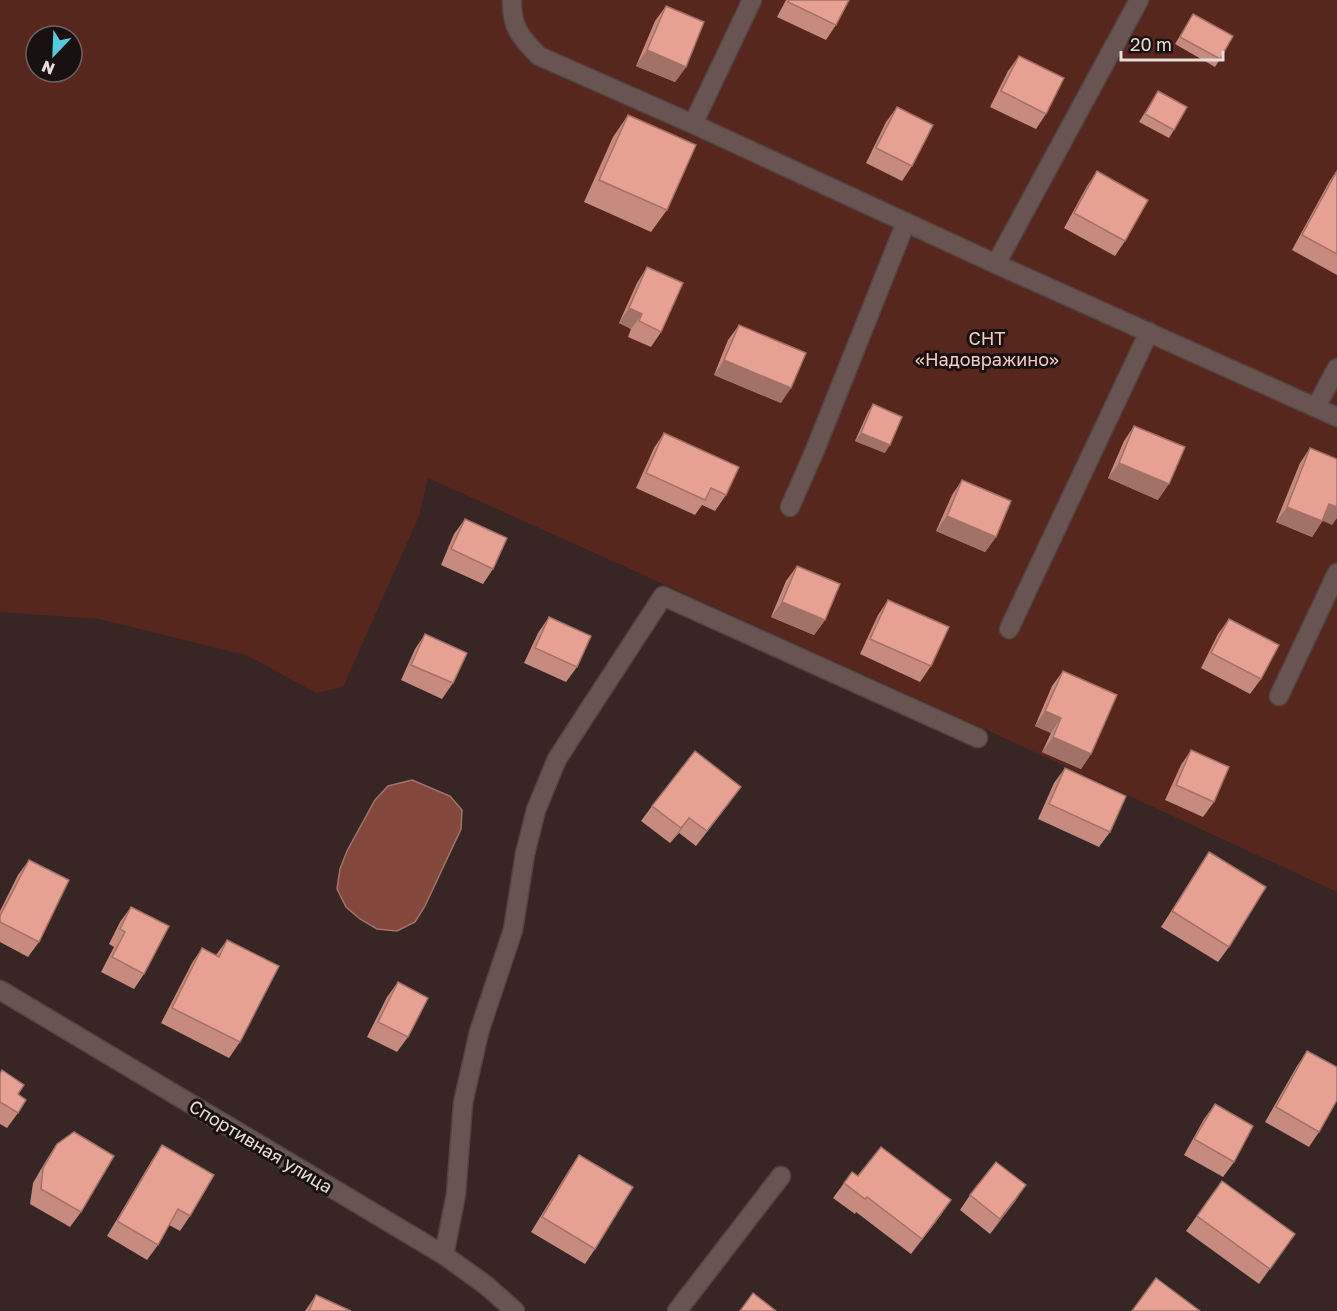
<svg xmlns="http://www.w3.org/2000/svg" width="1337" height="1311" font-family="'Golos Text',sans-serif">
<rect width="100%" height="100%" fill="#372623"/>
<!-- green -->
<path fill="#57261d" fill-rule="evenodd" d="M0 0H1337V892L991 732 428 478 419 516 343 687 316 693 246 655 99 619 0 612ZM36 36H72V72H36Z"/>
<!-- water -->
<path fill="#84473b" stroke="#a2746a" stroke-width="1.5" d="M412 780 450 796 462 810 461 829 425 906 415 922 397 931 377 929 360 919 346 907 337 889 340 869 347 851 375 800 388 786Z"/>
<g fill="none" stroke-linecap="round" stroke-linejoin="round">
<!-- minor casing -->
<g stroke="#534441" stroke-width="21">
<g id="minor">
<path d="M512 0C511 27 521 38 539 56L693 124 996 264 1337 417"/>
<path d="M693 124 752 0"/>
<path d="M996 264 1139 0"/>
<path d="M1316 407 1337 368"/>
<path d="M790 507 815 450 906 222"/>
<path d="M1009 629 1149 332"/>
<path d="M1279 696 1337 573"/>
<path d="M0 990 444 1255 487 1286 515 1311"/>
<path d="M444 1255 456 1194 463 1103 479 1032 513 930 525 854 536 810 557 759 663 596 978 738"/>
<path d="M677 1311 781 1176"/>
</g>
</g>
<!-- minor -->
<use href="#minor" stroke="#685450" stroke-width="18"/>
</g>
<!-- wall -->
<g fill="#c78a7e">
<path d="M786 0H849L836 25 826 40 777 17Z"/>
<path d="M666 6 686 67 675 82 636 66 655 21Z"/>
<path d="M1193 14 1220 59 1215 67 1175 44Z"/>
<path d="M1019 56 1046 114 1036 129 990 107 1008 71Z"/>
<path d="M1158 91 1174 130 1169 138 1139 122Z"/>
<path d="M897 107 912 166 902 181 866 163 886 122Z"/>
<path d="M628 115 667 210 651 232 584 202 613 137Z"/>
<path d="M1337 170V275L1292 250 1329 182Z"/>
<path d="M1097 171 1125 241 1115 256 1064 228 1087 186Z"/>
<path d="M647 267 661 332 651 347 628 337 631 329 619 323 637 283Z"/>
<path d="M739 325 781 403 714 375 728 340Z"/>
<path d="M873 404 885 453 855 441 868 412Z"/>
<path d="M1134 426 1158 500 1108 478 1124 441Z"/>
<path d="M664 433 726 495 715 511 702 505 695 515 636 488 654 448Z"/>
<path d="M1310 448 1332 525 1323 520 1312 537 1276 522 1300 463Z"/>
<path d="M962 480 996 537 985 552 936 531 952 495Z"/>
<path d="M465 519 493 569 483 584 441 565 454 534Z"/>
<path d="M797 566 825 620 814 635 771 617 786 581Z"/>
<path d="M888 600 931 666 920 682 860 654 878 615Z"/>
<path d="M549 617 577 667 566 682 524 663 538 633Z"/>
<path d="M1229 619 1261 679 1250 694 1201 668 1218 634Z"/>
<path d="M425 634 453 683 442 699 401 680 415 649Z"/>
<path d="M1063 671 1091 754 1081 769 1042 752 1051 733 1035 726 1052 686Z"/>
<path d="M1191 750 1214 802 1203 817 1165 800 1181 765Z"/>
<path d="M1065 768 1110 832 1099 847 1038 819 1054 783Z"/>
<path d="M730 802 696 846 679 833 670 843 641 821 652 806Z"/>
<path d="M1209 852 1229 947 1218 962 1161 927Z"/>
<path d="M29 860 39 942 28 957 0 942V911L18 875Z"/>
<path d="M131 907 144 974 134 989 101 972 114 947 109 944 120 922Z"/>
<path d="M227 940 240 1042 229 1058 161 1023 192 963 202 948 216 955Z"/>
<path d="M398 982 408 1037 397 1052 367 1037 387 997Z"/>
<path d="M1307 1051 1319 1132 1309 1147 1265 1122 1297 1066Z"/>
<path d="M0 1074 18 1113 7 1128 0 1124Z"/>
<path d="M1215 1104 1234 1162 1223 1177 1184 1155 1204 1119Z"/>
<path d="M57 1144 81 1212 70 1227 30 1204 33 1183 47 1159Z"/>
<path d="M162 1145 190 1216 180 1231 169 1225 158 1245 147 1260 107 1236 152 1160Z"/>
<path d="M579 1155 595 1249 585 1264 531 1232 569 1170Z"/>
<path d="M858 1176 941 1215 911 1254 856 1212 855 1214 833 1198 844 1183Z"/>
<path d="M1222 1181 1295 1234 1259 1284 1186 1231Z"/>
<path d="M970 1195 1016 1200 990 1234 960 1210Z"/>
<path d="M316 1295 351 1311H305Z"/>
</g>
<!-- shaded-wall -->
<g fill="#a27167">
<path d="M647 50 686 67 675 82 636 66Z"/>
<path d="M629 308 642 314 631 329 619 323Z"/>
<path d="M724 360 791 388 781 403 714 375Z"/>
<path d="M861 433 890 445 885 453 855 441Z"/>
<path d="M1119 463 1169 484 1158 500 1108 478Z"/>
<path d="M1329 504 1337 507V518L1332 525 1319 519Z"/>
<path d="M1287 507 1322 521 1312 537 1276 522Z"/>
<path d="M947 516 996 537 985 552 936 531Z"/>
<path d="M782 602 825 620 814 635 771 617Z"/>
<path d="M1045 711 1061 718 1051 733 1035 726Z"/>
<path d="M1053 737 1091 754 1081 769 1042 752Z"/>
<path d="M741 787 730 802 696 846 707 831Z"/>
<path d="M689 818 679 833 670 843 681 828Z"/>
<path d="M1026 1185 1016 1200 990 1234 1000 1219Z"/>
<path d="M951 1200 941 1215 911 1254 922 1239Z"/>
</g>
<!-- building -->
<g fill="#e7a193" stroke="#a27167" stroke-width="1.5">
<path d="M789 0H849L836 25 788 2Z"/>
<path d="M666 6 704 22 686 67 647 50Z"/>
<path d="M1193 14 1233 36 1220 59 1180 37Z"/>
<path d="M1019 56 1064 78 1046 114 1001 91Z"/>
<path d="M1158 91 1187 107 1174 130 1145 114Z"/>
<path d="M897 107 933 125 912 166 876 148Z"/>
<path d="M628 115 696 145 667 210 599 180Z"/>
<path d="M1097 171 1148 200 1125 241 1074 213Z"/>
<path d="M1337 171V254L1302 235Z"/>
<path d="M647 267 683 283 661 332 639 321 642 314 629 308Z"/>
<path d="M739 325 806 353 791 388 724 360Z"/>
<path d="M873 404 902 417 890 445 861 433Z"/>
<path d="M1134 426 1185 447 1169 484 1119 463Z"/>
<path d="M664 433 739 467 726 495 711 488 705 500 646 473Z"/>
<path d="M1310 448 1337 459V507L1329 504 1322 521 1287 507Z"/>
<path d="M962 480 1011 501 996 537 947 516Z"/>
<path d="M465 519 507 538 493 569 451 549Z"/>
<path d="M797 566 840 584 825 620 782 602Z"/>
<path d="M888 600 949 627 931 666 870 639Z"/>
<path d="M549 617 591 636 577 667 535 648Z"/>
<path d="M1229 619 1279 645 1261 679 1211 653Z"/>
<path d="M425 634 467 653 453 683 411 665Z"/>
<path d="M1063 671 1117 695 1091 754 1053 737 1061 718 1045 711Z"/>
<path d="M1191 750 1229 767 1214 802 1176 785Z"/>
<path d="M695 751 741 787 707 831 689 818 681 828 652 806Z"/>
<path d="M1065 768 1126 796 1110 832 1049 804Z"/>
<path d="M1209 852 1266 887 1229 947 1172 911Z"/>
<path d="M29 860 69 880 39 942 0 922V916Z"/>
<path d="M131 907 169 926 144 974 112 957 125 932 120 929Z"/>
<path d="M227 940 279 966 240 1042 172 1008 202 948 219 957Z"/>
<path d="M398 982 428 998 408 1037 378 1022Z"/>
<path d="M1307 1051 1337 1067V1100L1319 1132 1276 1107Z"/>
<path d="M2 1070 24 1085 18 1094 26 1100 18 1113 0 1102V1074Z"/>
<path d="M1215 1104 1253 1126 1234 1162 1194 1139Z"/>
<path d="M74 1132 114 1156 81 1212 41 1189 43 1168 57 1144Z"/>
<path d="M162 1145 214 1175 190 1216 178 1209 158 1245 117 1221Z"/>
<path d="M881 1147 951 1200 922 1239 867 1197 865 1199 844 1183 852 1172 858 1176Z"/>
<path d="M579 1155 633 1187 595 1249 542 1217Z"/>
<path d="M996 1162 1026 1185 1000 1219 970 1195Z"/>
<path d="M1222 1181 1295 1234 1270 1269 1197 1216Z"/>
<path d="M1156 1278 1200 1311H1132Z"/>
<path d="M753 1293 776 1311H740Z"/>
<path d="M316 1295 351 1311H309Z"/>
</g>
<g text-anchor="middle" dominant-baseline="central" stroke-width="6" stroke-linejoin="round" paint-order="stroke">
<!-- park labels -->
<g font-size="18" fill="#f3cbc3" stroke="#191110">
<text x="987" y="338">СНТ<tspan x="987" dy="21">«Надовражино»</tspan></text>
</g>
<!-- street labels -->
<g font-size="18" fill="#e8dcd9" stroke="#191110">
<text transform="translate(261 1146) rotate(31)">Спортивная улица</text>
</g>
</g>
<!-- north arrow -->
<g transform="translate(54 54) rotate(203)"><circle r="28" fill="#191110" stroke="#6c6260" stroke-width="1.5"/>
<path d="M0-4.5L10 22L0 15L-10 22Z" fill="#55cadf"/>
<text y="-9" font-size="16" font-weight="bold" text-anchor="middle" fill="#e8dcd9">N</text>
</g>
<!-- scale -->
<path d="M1121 51v9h102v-9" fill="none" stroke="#e8dcd9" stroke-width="3"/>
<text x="1130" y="51" font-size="18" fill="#e8dcd9" stroke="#191110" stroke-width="4.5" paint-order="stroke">20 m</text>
</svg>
